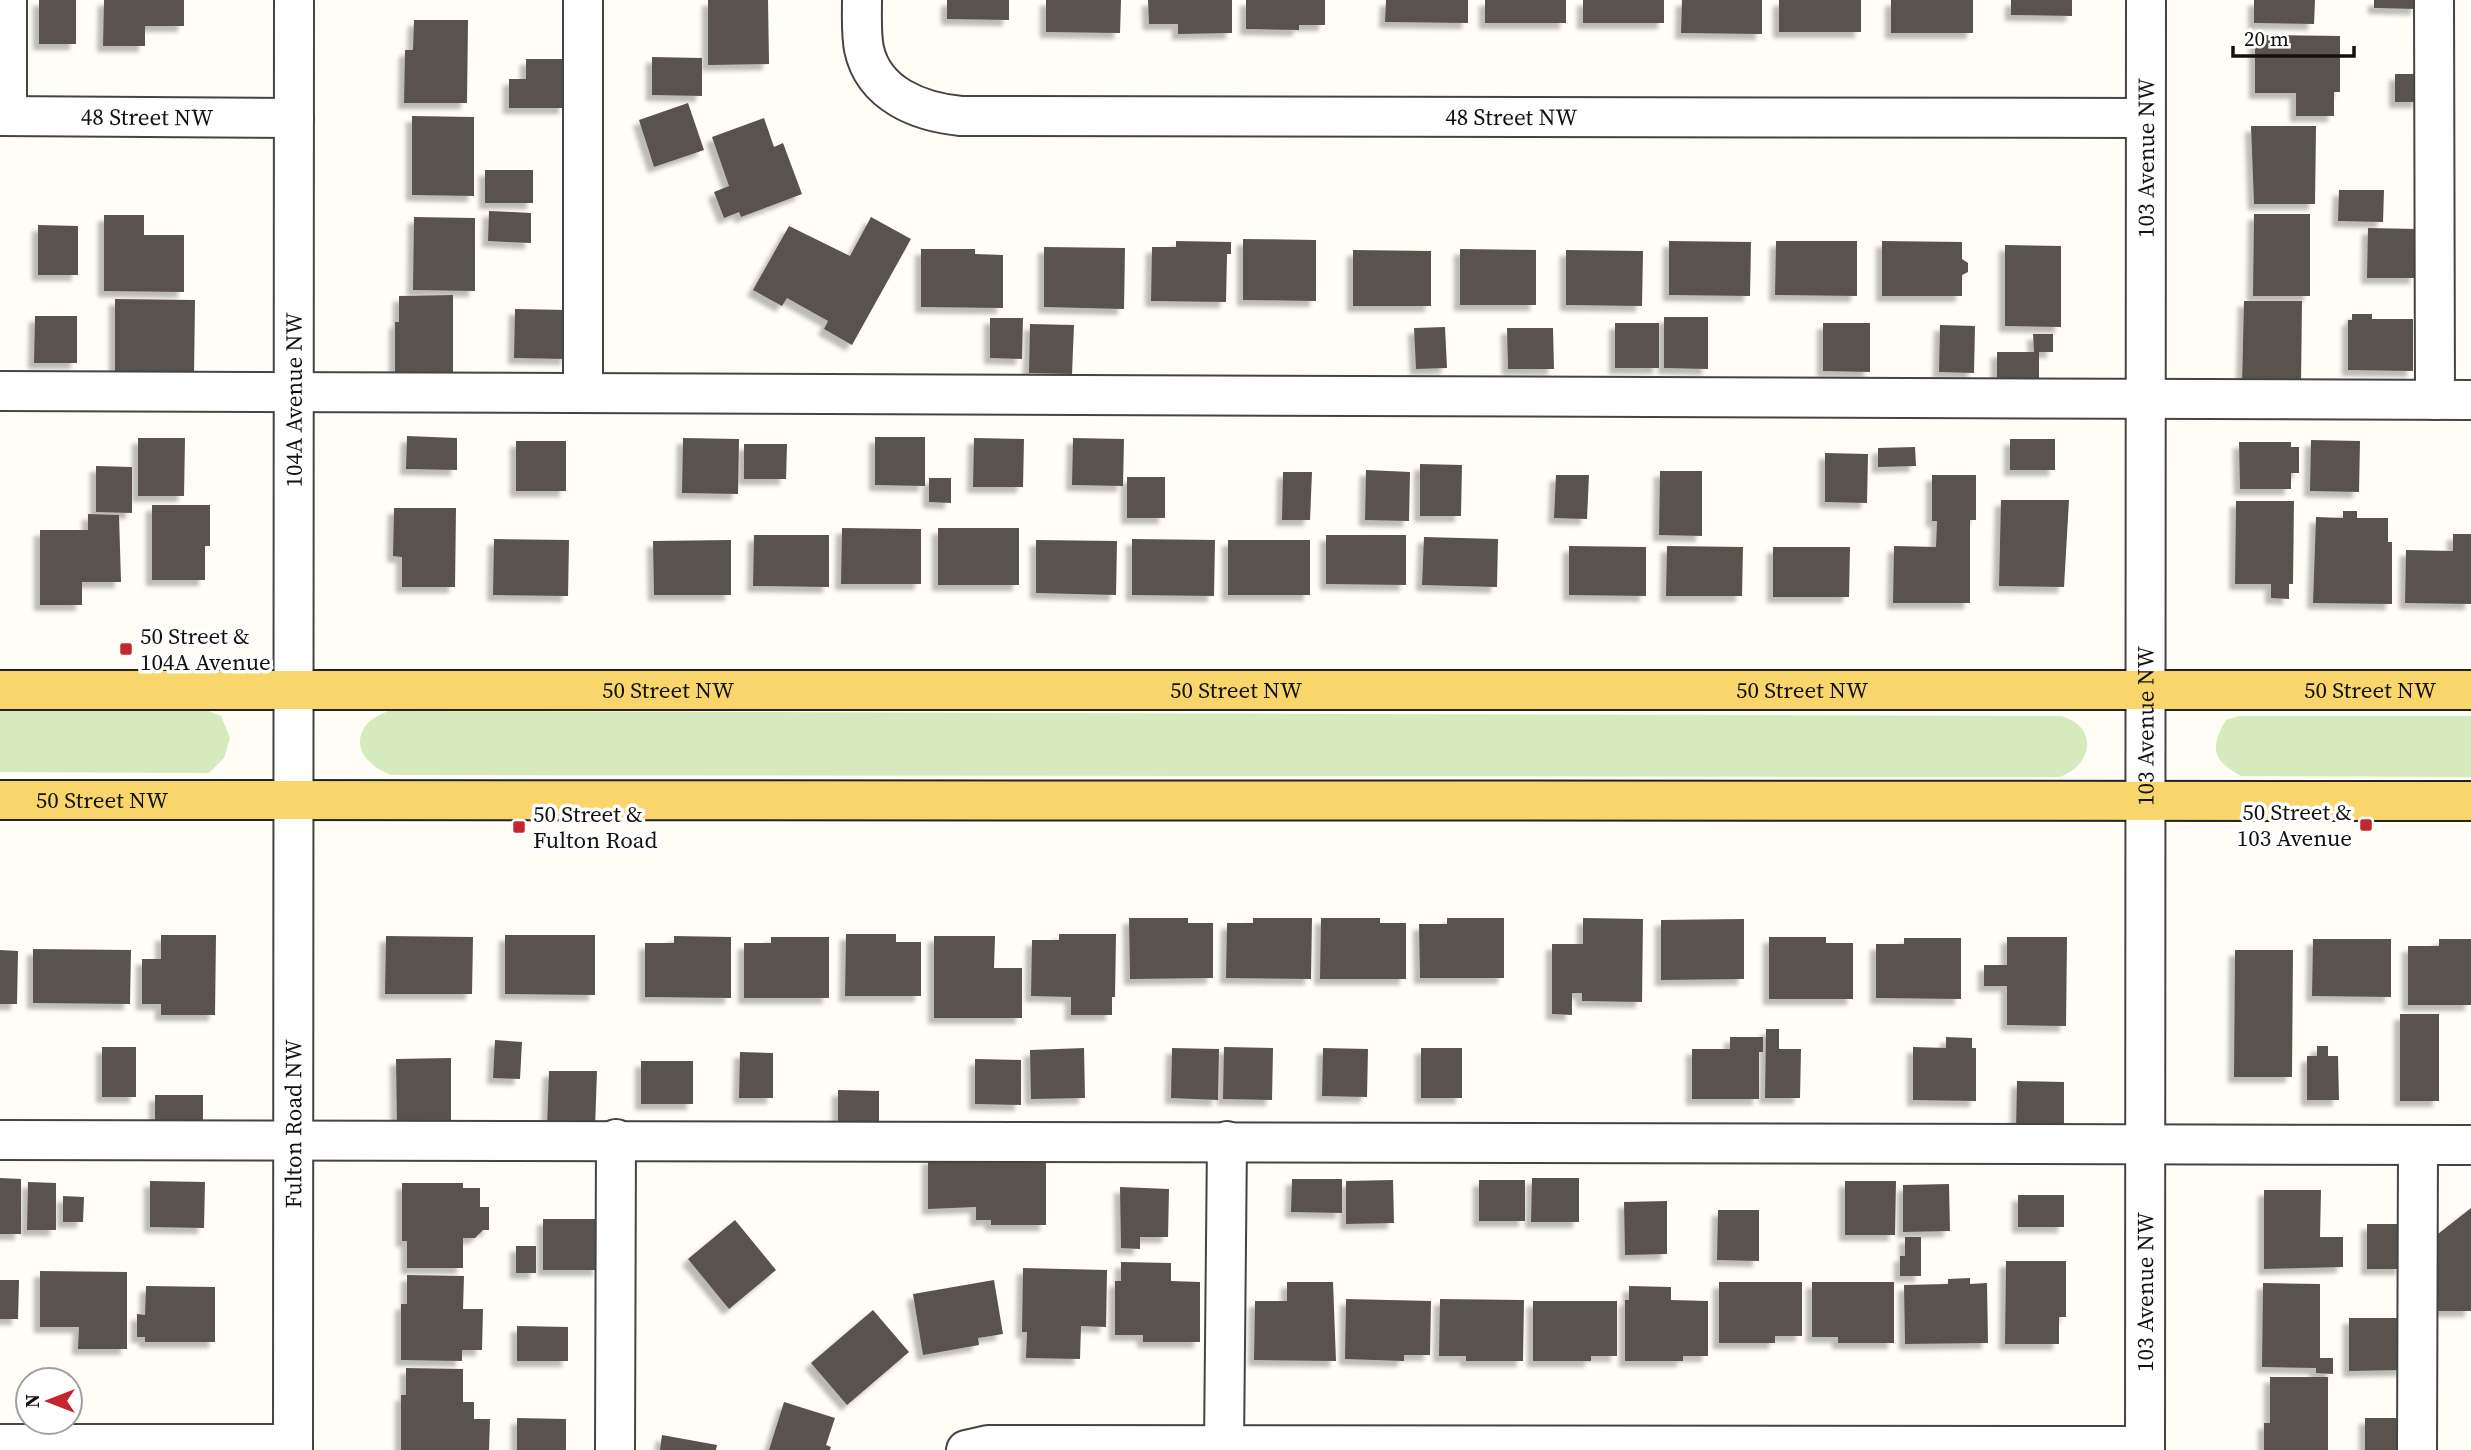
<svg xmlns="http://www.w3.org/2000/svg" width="2471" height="1450" font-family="'Source Serif 4',serif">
<defs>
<filter id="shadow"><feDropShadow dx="-6" dy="6" stdDeviation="2" flood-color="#0004"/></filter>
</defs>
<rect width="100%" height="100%" fill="#fffdf5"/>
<!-- green -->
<g fill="#d5ebbd">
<path d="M206 710 221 716 230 738 224 758 209 773 0 772V711Z"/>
<path d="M388 711 2061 716C2099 727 2093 764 2060 777L391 775C369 767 348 746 368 723 372 718 382 714 388 711Z"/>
<path d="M2240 716H2471V777L2241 776C2213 761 2209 748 2226 720Z"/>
</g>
<!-- building -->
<g fill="#5a524d" filter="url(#shadow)">
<rect x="39" y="0" width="37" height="44"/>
<path d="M104 0H184V26H145V46H103Z"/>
<path d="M708 0H768L769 64 708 65Z"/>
<path d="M947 0H1009V20L947 19Z"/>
<path d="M1046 0H1121L1120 33 1046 32Z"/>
<path d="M1148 0H1232V33L1178 34V24H1149Z"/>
<path d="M1246 0H1325V25H1299V30L1246 29Z"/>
<path d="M1386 0H1468V23L1385 22Z"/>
<rect x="1485" y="0" width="81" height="23"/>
<rect x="1583" y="0" width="81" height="23"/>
<path d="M1682 0H1762V34L1681 33Z"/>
<rect x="1779" y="0" width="82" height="32"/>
<rect x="1891" y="0" width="82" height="33"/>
<path d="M2011 0H2072V16L2011 15Z"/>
<path d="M2254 0H2315L2314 24 2254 23Z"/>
<path d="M2374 0H2417V9L2374 8Z"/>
<path d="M414 20H468L467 103H404L405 50H413Z"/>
<path d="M2255 35 2340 36V92H2334V116H2296V93H2255Z"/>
<path d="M652 57 702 58V96L652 95Z"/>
<path d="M526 59H565V108H509V79H526Z"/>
<path d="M2395 74H2420L2419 102H2395Z"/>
<path d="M688 103 704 150 654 167 639 120Z"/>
<path d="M412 116 474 117V196L412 195Z"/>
<path d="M764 118 774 147 783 143 802 194 741 217 739 212 724 218 714 192 729 186 712 137Z"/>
<path d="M2251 126H2316L2315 204H2254Z"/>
<rect x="485" y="170" width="48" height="33"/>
<path d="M2339 190H2384L2383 222 2338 221Z"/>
<path d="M489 211 531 213V243L488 241Z"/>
<path d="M2254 214H2310V296H2253Z"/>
<path d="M104 215H144V235H184V292L104 291Z"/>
<path d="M414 217 475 218V291L413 290Z"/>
<path d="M871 217 911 239 852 345 824 329 828 321 787 298 782 306 753 290 789 226 850 256Z"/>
<path d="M38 225 78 226V275H38Z"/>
<path d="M2368 228 2417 229 2416 278H2367Z"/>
<path d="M1243 239 1316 240V301L1243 300Z"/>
<path d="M1176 241 1231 242V254H1227L1226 302 1151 301 1152 247H1176Z"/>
<path d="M1669 241 1751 242 1750 296 1669 295Z"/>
<path d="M1776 241H1857V296L1775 295Z"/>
<path d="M1882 241 1962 242V259L1968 263V272L1962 275V296H1882Z"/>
<path d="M2005 245 2061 246V327L2005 326Z"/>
<path d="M1044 247 1125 248 1124 309 1044 307Z"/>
<path d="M921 249H975V254L1003 255V308L921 307Z"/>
<path d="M1460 249 1536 250V305H1460Z"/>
<path d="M1353 250 1431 251V306H1353Z"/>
<path d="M1566 250 1643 251 1642 306 1566 305Z"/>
<path d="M453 295V373H406V376H395V322H399V296Z"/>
<path d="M115 299 195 300 194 376 115 375Z"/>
<path d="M2244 301H2302L2301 385H2242Z"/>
<path d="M515 309 568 310 567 359 514 358Z"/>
<path d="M2352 314H2372V319H2413V371L2348 370V320H2352Z"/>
<path d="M35 316H77V363H34Z"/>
<path d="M1664 317H1708V369L1664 368Z"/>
<path d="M990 318H1023L1022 359 990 358Z"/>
<rect x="1615" y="323" width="44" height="45"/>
<path d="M1823 323H1870V372L1823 371Z"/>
<path d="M1030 324 1074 325 1072 374 1029 373Z"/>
<path d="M1940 325 1975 326 1974 373 1939 372Z"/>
<path d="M1445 327 1447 368 1416 369 1414 328Z"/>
<path d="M1507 328H1553L1554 369H1508Z"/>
<path d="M2033 334H2053V352H2039V383H1997V352H2034Z"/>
<path d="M407 436 457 438V470L406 469Z"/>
<path d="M875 437H925V486L875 485Z"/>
<path d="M138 438H185L184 496H138Z"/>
<path d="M683 438 739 439 738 494 682 493Z"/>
<path d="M974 438 1024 439 1023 487H973Z"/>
<path d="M1073 438 1124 439 1123 486 1072 485Z"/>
<rect x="2010" y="439" width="45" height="31"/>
<path d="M2311 440 2360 441 2359 492 2310 491Z"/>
<rect x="516" y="441" width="50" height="50"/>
<path d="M2239 442H2291V447H2299V473H2291V489H2240Z"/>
<path d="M744 444H787L786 479H744Z"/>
<path d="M1915 447 1916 466 1878 467V448Z"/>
<path d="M1825 453 1868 454 1867 503 1825 502Z"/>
<path d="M1420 464 1462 465 1461 516H1420Z"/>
<path d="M96 466 132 467V513L96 512Z"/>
<path d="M1366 470 1410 472 1409 521 1365 520Z"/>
<path d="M1660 471H1702V536L1659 535Z"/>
<path d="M1283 472H1312L1310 520H1282Z"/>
<path d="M1556 475H1589L1587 519 1554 518Z"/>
<path d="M1932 475H1976V520H1970V603H1893L1894 546 1936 547 1937 521H1932Z"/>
<rect x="1127" y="477" width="38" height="41"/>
<path d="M929 478H951V503L929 502Z"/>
<path d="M2001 500H2069L2064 587 1999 586Z"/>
<path d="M2236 501H2294L2293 584H2289V599L2271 598V584H2235Z"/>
<path d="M152 505H210V546H205V580H152Z"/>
<path d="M394 508H456L455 587H402V557L393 556Z"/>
<path d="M2343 511H2357V518H2388V542H2392V604L2313 603 2316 517 2343 518Z"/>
<path d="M88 514 119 515 121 582H82V605H40V530H88Z"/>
<path d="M842 528 921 529V584H841Z"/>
<rect x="938" y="528" width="81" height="57"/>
<path d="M2453 534H2471V604L2405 603 2406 550 2453 551Z"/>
<path d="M754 535H829V587L753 586Z"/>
<path d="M1326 535H1406V585L1326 584Z"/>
<path d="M1424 537 1498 539 1497 587 1422 585Z"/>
<path d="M494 539 569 540 568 596 493 595Z"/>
<path d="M1132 539 1215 540 1214 596 1132 595Z"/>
<path d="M731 540V595H654L653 541Z"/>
<path d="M1036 540 1117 541 1116 595 1036 593Z"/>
<rect x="1228" y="540" width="82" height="55"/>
<path d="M1569 546 1646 547V596L1569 595Z"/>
<path d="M1667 546 1743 547 1742 596H1666Z"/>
<path d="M1773 547H1850L1849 597H1773Z"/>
<path d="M1129 918H1188V923H1213V978L1130 979Z"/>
<path d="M1253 918H1312L1311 979 1226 978 1227 923H1253Z"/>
<path d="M1321 918H1380V923H1406V979H1320Z"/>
<path d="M1447 918H1504V978H1420L1419 924H1447Z"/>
<path d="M1583 918 1643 919 1642 1002 1582 1001V993H1572V1015L1552 1014V944H1583Z"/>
<path d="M1744 919V979L1661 980V920Z"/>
<path d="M846 934H896V942H921V996H845Z"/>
<path d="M1059 934H1116L1115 997H1112V1015H1071V997L1031 996 1032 940H1059Z"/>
<path d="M161 935H216L215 1015H161V1004H142V959H161Z"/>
<path d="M505 935H595V995L505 994Z"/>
<path d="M386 936 473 937 472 994H385Z"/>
<path d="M674 936 731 937V998L645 997V943H674Z"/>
<path d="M934 936H995L994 968H1022V1018H934Z"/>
<path d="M771 937H829V998H744V943H771Z"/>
<path d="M1769 937H1826V943H1853V999H1769Z"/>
<path d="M2007 937H2067L2066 1026 2007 1025V986H1984V965H2007Z"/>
<path d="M1904 938H1961V999L1876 998V944H1904Z"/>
<path d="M2313 939H2391V997L2312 996Z"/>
<path d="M2439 939H2471V1005H2408V946H2439Z"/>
<path d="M33 949 131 950 130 1004 33 1003Z"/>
<path d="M0 950 18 951 17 1004H0Z"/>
<path d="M2235 950H2293L2292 1077H2234Z"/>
<rect x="2400" y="1014" width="39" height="87"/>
<path d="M1766 1029H1779V1049H1801L1800 1098H1765Z"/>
<path d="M1730 1037H1763V1052H1759V1099H1692V1049H1730Z"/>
<path d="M1946 1037 1972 1038V1048H1976V1101L1913 1100V1047L1946 1048Z"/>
<path d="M495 1040 522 1042 520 1079 493 1078Z"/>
<path d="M2317 1046H2328V1056H2338L2339 1100H2307V1056H2317Z"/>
<rect x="102" y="1047" width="34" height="50"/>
<path d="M1224 1047 1273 1048 1272 1100 1223 1099Z"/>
<path d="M1084 1048 1085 1098 1031 1099 1030 1050Z"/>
<path d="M1172 1048 1219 1049 1218 1100 1171 1098Z"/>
<path d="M1323 1048 1368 1049 1367 1097 1322 1096Z"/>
<rect x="1421" y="1048" width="41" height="50"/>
<path d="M740 1052 773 1053V1098H739Z"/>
<path d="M451 1058V1128L397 1129 396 1059Z"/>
<path d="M975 1059 1021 1060V1105L975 1104Z"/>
<rect x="641" y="1061" width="52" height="43"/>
<path d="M549 1071H597L595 1128 547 1127Z"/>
<path d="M2017 1081 2064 1082V1130L2016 1129Z"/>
<path d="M838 1090 879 1091V1132H838Z"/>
<path d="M155 1095H203V1126L155 1125Z"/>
<path d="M928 1158H1046V1225H991V1220H976V1207L928 1209Z"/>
<path d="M0 1178 21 1179V1234H0Z"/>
<path d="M1532 1178H1579V1222H1531Z"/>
<path d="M1292 1179H1342V1213L1291 1212Z"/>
<path d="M1393 1180 1394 1223 1346 1224V1181Z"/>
<rect x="1479" y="1180" width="46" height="41"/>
<path d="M150 1181 205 1182 204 1228 150 1227Z"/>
<path d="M1845 1181H1896L1895 1235H1845Z"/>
<path d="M28 1182 56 1183V1230H27Z"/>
<path d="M402 1183H463V1188H480V1207H489V1230H483L475 1238H463V1268H407V1241H402Z"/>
<path d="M1949 1184 1950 1231 1903 1232V1185Z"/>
<path d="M1120 1187 1169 1189 1168 1237H1140V1249L1121 1248Z"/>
<path d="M2264 1190H2321L2320 1237H2343V1267L2264 1269Z"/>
<rect x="2018" y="1195" width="46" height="32"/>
<path d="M63 1196 84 1197 83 1222H63Z"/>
<path d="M1667 1201V1254L1625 1255 1624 1202Z"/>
<path d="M2471 1208V1311H2437L2438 1234Z"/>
<path d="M1718 1210H1759V1261L1717 1260Z"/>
<rect x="543" y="1219" width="56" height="51"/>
<path d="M735 1220 776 1270 729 1309 688 1259Z"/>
<rect x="2367" y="1224" width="35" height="45"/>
<path d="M1905 1237H1921V1276H1900V1256H1905Z"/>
<rect x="516" y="1246" width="20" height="27"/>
<path d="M2006 1261H2066V1317H2059V1344H2005Z"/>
<path d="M1121 1262 1171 1263V1281L1200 1282V1342H1143V1335H1115V1281H1121Z"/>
<path d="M1023 1268 1107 1270 1106 1327 1081 1326 1080 1359 1026 1358 1027 1332H1022Z"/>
<path d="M40 1271 127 1272V1349H78L79 1327H40Z"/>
<path d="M407 1275 464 1276 463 1309H483L482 1350H462V1361L401 1360V1304H407Z"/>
<path d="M1970 1278V1284L1987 1283 1988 1343 1905 1344 1904 1285 1948 1284V1279Z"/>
<path d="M0 1280H19L18 1319H0Z"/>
<path d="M994 1280 1003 1334 978 1338 979 1345 923 1355 913 1294Z"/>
<path d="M1287 1282H1333L1336 1361 1254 1360 1255 1301H1287Z"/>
<path d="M1719 1282H1802V1336H1775V1343H1719Z"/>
<path d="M1812 1282H1894V1343H1838V1337H1812Z"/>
<path d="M2263 1283 2320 1284V1358H2333V1374L2316 1373V1368L2262 1367Z"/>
<path d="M146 1286 215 1287V1342H145V1337H137V1314L145 1315Z"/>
<path d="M1629 1286 1671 1287V1300L1708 1301V1356H1683V1361H1625V1300H1629Z"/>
<path d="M1346 1299 1431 1301 1430 1355H1404V1361L1345 1359Z"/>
<path d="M1440 1299 1524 1300 1523 1361H1466V1356H1439Z"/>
<path d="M1533 1301H1617V1356H1591V1361H1533Z"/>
<path d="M873 1310 909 1352 847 1405 811 1363Z"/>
<path d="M2349 1318H2403L2404 1370 2349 1371Z"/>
<path d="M517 1326 568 1327V1361H517Z"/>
<path d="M406 1368 463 1369V1402H474V1419H490L489 1450H401V1395H406Z"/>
<path d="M2270 1377H2328V1450H2264V1423H2270Z"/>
<path d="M784 1402 835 1418 826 1445 831 1447 830 1450H769Z"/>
<path d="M517 1418 566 1419V1450H517Z"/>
<rect x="2365" y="1418" width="40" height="32"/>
<path d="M662 1435 717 1445 716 1450H660Z"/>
</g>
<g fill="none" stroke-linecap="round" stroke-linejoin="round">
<!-- minor casing -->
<g stroke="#444" stroke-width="42">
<g id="minor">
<path d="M583 0V392"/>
<path id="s1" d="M862 0C862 16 861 34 864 49 874 95 920 112 961 116L2145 118"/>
<path d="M2434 0 2435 400"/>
<path id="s2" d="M0 116 294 118"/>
<path d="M7 116V0"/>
<path d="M0 391 2471 400"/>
<path d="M0 1140 2471 1145"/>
<path d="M0 1444H292"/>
<path d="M1224 1446 1227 1141"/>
<path id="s3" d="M293 1450 294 0"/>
<path d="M615 1450 616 1139"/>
<path d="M966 1450 988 1445 2145 1446"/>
<path id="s4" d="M2145 1450 2146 0"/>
<path d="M2417 1450 2418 1145"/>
</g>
</g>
<!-- major casing -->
<g stroke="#222" stroke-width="42">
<g id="major">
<path id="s5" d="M0 690H2471"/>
<path id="s6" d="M0 800 2471 801"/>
</g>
</g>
<!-- minor -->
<use href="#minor" stroke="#fff" stroke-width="38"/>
<!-- major -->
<use href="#major" stroke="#f9d66b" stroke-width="38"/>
</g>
<!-- markers -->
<g fill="#c4262e" stroke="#fff" stroke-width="2.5">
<rect x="119" y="642" width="14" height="14" rx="3.5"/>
<rect x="2359" y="818" width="14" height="14" rx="3.5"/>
<rect x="512" y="820" width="14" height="14" rx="3.5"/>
</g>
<g text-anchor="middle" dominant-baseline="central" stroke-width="7" stroke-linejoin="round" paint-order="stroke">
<!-- street labels -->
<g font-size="23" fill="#111" stroke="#fff">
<text stroke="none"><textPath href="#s2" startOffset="147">48 Street NW</textPath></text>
<text stroke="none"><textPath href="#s1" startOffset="726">48 Street NW</textPath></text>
<text stroke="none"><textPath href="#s4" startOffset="1292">103 Avenue NW</textPath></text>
<text stroke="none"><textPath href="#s3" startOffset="1050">104A Avenue NW</textPath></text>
<text stroke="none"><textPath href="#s5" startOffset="668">50 Street NW</textPath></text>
<text stroke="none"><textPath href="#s5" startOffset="1236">50 Street NW</textPath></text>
<text stroke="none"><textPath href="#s5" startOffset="1802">50 Street NW</textPath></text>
<text stroke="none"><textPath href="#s5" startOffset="2370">50 Street NW</textPath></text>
<text stroke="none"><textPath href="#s4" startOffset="724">103 Avenue NW</textPath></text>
<text stroke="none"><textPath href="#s6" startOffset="102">50 Street NW</textPath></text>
<text stroke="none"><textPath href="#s3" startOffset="326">Fulton Road NW</textPath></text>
<text stroke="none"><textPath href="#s4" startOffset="158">103 Avenue NW</textPath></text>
</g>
<!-- poi labels -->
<g font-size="23" fill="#111" stroke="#fff" text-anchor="start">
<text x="140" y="636">50 Street &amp;<tspan x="140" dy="26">104A Avenue</tspan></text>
<text x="2352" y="812" text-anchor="end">50 Street &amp;<tspan x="2352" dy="26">103 Avenue</tspan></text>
<text x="533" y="814">50 Street &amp;<tspan x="533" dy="26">Fulton Road</tspan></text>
</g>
</g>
<!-- north arrow -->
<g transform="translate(49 1401) rotate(270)"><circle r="33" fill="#ffffff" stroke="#a0a0a0" stroke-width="2"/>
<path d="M0-5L12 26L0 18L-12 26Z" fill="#c4262e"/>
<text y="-10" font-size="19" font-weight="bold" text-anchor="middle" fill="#111111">N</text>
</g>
<!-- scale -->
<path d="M2233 46v10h121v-10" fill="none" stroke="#111111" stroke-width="3.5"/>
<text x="2244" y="46" font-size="21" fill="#111111" stroke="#ffffff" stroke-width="5" paint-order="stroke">20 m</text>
</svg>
